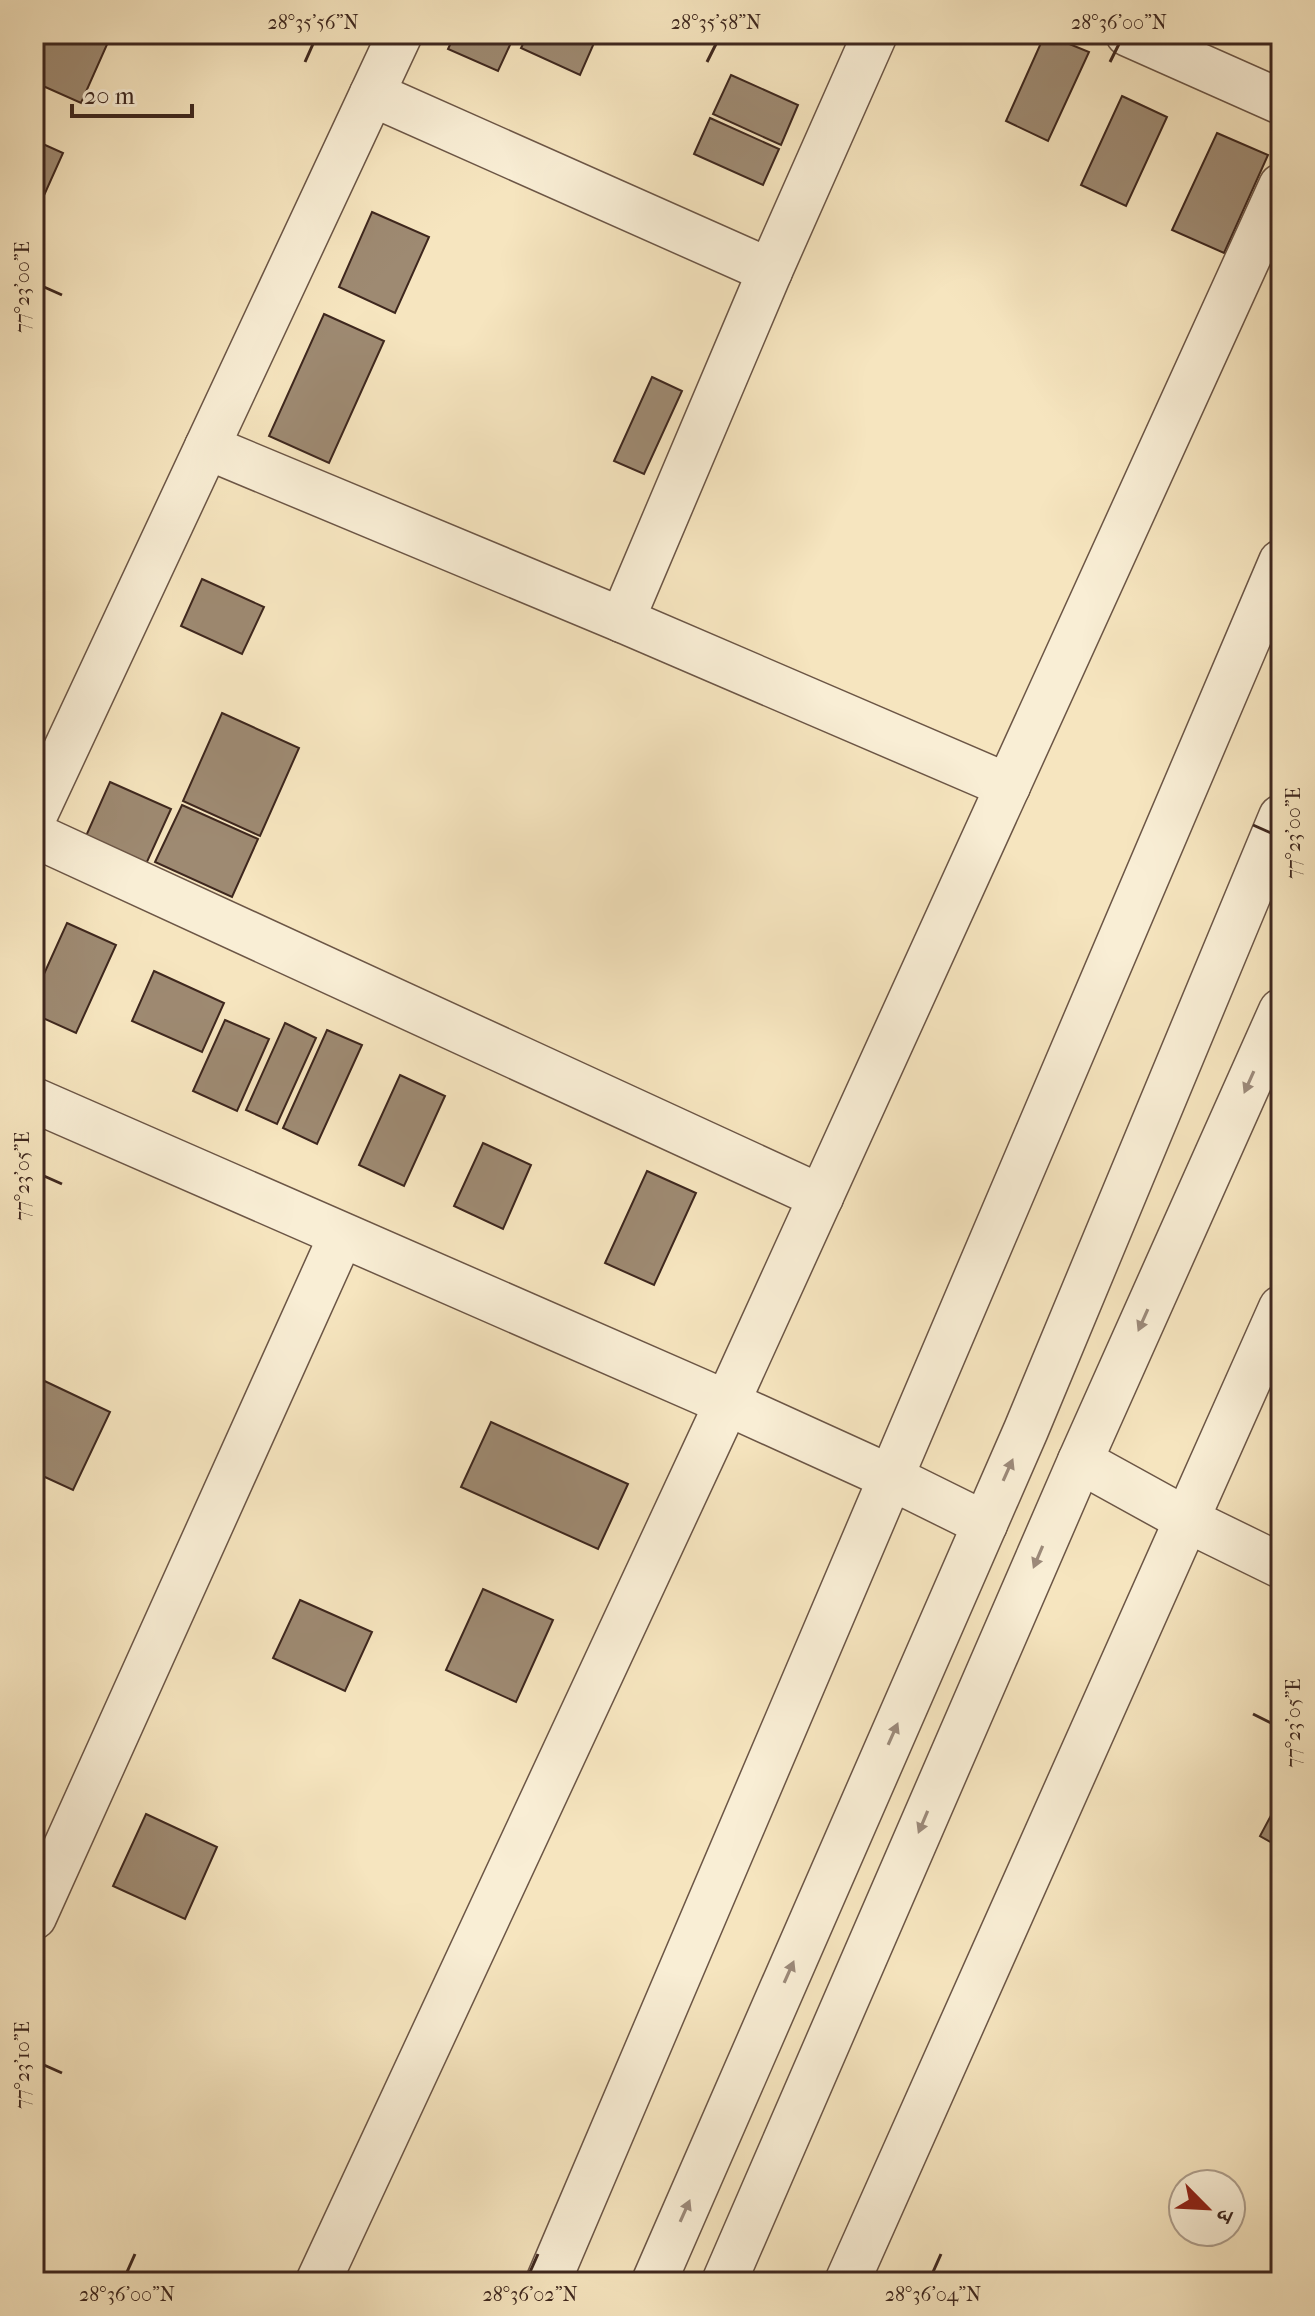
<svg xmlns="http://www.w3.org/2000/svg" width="1315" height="2316" font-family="'IM FELL French Canon','Noto Serif Devanagari',serif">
<rect width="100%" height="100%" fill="#f6e5bf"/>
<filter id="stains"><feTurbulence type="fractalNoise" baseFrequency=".0025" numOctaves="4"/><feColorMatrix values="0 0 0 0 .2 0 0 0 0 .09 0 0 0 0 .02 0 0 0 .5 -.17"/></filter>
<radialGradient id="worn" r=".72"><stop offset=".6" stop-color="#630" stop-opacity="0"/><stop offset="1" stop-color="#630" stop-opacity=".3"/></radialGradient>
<!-- building -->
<g fill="#9e8a72" stroke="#3e271e" stroke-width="2">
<path d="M42 34H96L109 40 81 103 34 82V53Z"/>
<path d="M455 34H515L498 71 448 49Z"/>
<path d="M528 34H598L580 75 521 48Z"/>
<path d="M1045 34 1089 52 1048 141 1006 121Z"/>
<path d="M731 75 798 105 781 145 713 114Z"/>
<path d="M1122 96 1167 117 1126 206 1081 185Z"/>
<path d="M710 118 779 149 763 185 694 154Z"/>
<path d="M1217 133 1268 155 1224 253 1172 230Z"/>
<path d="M34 140 63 153 37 211 34 209Z"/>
<path d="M372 212 429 237 395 313 339 287Z"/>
<path d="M324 314 384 341 329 463 269 436Z"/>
<path d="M652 377 682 391 644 474 614 461Z"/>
<path d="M202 579 264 607 242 654 181 626Z"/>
<path d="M222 713 299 748 260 836 183 801Z"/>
<path d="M110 782 171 809 146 864 86 836Z"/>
<path d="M182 805 258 839 232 897 155 862Z"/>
<path d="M67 923 116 945 76 1033 34 1014V996Z"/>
<path d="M154 971 224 1003 202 1052 132 1021Z"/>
<path d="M225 1020 269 1039 237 1111 193 1091Z"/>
<path d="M285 1023 316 1038 277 1124 246 1110Z"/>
<path d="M327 1030 362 1045 317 1144 283 1128Z"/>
<path d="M400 1075 445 1096 404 1186 359 1165Z"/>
<path d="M483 1143 531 1165 503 1229 454 1206Z"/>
<path d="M647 1171 696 1193 654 1285 605 1263Z"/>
<path d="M34 1376 110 1412 73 1490 34 1472Z"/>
<path d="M491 1422 628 1484 598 1549 461 1487Z"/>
<path d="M483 1589 553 1620 516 1702 446 1670Z"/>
<path d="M300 1600 372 1632 345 1691 273 1658Z"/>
<path d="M1281 1797V1848L1260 1836Z"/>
<path d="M146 1814 217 1847 185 1919 113 1886Z"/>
</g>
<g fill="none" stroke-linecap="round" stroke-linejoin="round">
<!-- minor casing -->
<g stroke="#6c5646" stroke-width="47">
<g id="minor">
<path d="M1128 34 1281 102"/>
<path d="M372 94 770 271"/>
<path d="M207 447 622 620 1008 786"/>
<path d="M622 620 770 271 875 34"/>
<path d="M34 817 400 34"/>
<path d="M34 835 821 1197"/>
<path d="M34 1100 727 1403 892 1478 985 1524"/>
<path d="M1080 1461 1187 1520 1281 1566"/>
<path d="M34 1917 341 1236"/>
<path d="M318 2282 727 1403 1281 186"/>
<path d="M548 2282 1281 562"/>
<path d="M654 2282 1026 1430 1281 817"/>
<path d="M724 2282 1080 1461 1281 1011"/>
<path d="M847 2282 1281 1308"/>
</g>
</g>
<!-- minor -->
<use href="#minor" stroke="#f9eed5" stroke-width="44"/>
</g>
<!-- one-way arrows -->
<defs><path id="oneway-solid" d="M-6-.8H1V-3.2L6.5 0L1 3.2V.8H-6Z" transform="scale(2)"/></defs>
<g fill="#9c8a7a">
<use href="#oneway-solid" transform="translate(1249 1082) rotate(114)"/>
<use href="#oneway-solid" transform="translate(1143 1320) rotate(114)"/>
<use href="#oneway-solid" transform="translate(1008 1470) rotate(-66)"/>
<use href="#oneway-solid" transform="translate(1038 1557) rotate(113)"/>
<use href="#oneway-solid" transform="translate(893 1734) rotate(-66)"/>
<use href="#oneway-solid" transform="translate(923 1822) rotate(113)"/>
<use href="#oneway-solid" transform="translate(789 1972) rotate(-66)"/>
<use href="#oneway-solid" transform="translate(685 2211) rotate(-66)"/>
</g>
<!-- ticks -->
<path fill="none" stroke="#3e271e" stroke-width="3" d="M305 62 313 44M707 62 716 44M1110 62 1119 44M44 287 62 295M1253 825 1271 833M44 1176 62 1184M1253 1714 1271 1723M44 2065 62 2073M127 2272 135 2254M530 2272 538 2254M933 2272 941 2254"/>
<!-- margin -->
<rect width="1315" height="2316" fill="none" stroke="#f6e5bf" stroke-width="88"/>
<!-- north arrow -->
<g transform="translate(1207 2208) rotate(114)"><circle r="38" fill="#f9eed5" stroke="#ae9e8c" stroke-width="2"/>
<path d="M0-6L14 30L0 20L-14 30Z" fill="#8f2418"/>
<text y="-12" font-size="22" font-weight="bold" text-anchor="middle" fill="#3e271e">उ</text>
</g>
<!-- scale -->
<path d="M72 104v12h120v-12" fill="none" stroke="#3e271e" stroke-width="4"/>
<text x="84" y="104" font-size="24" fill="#3e271e" stroke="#f9eed5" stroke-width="6" paint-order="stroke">20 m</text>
<rect x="44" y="44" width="1227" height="2228" fill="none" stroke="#3e271e" stroke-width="3"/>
<g font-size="20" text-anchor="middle" fill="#3e271e">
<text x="313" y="29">28°35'56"N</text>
<text x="716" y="29">28°35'58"N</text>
<text x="1119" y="29">28°36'00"N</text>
<text transform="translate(22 287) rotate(-90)" y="7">77°23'00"E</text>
<text transform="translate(1293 833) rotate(-90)" y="7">77°23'00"E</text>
<text transform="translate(22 1176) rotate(-90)" y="7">77°23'05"E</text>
<text transform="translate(1293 1723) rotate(-90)" y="7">77°23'05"E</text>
<text transform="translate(22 2065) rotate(-90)" y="7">77°23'10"E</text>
<text x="127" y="2301">28°36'00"N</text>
<text x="530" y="2301">28°36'02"N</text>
<text x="933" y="2301">28°36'04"N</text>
</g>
<rect width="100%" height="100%" filter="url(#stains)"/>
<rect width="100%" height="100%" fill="url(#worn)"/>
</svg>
